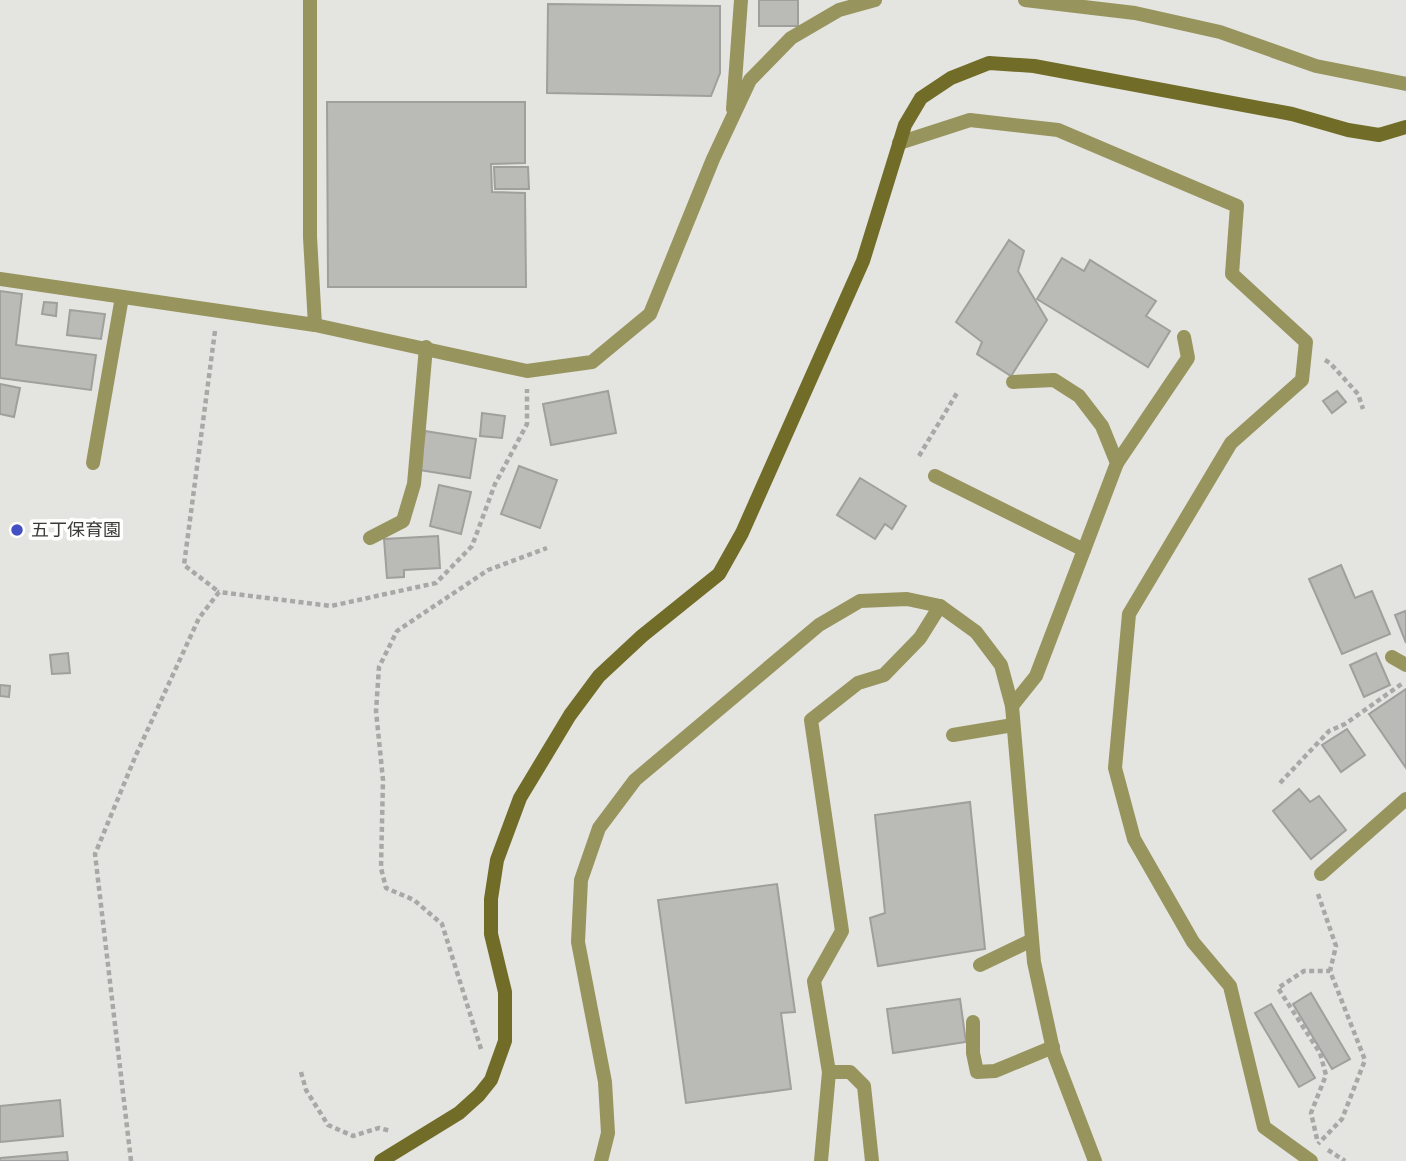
<svg xmlns="http://www.w3.org/2000/svg" width="1406" height="1161" font-family="'Fira Sans Condensed','Noto Sans JP',sans-serif">
<rect width="100%" height="100%" fill="#e4e4e1"/>
<!-- building -->
<g fill="#babab7" stroke="#9f9f9c" stroke-width="2">
<rect x="759" y="0" width="39" height="26"/>
<path d="M548 4 720 6V73L711 96 547 93Z"/>
<path d="M327 102H525V163L491 164 492 192 525 193 526 287H328Z"/>
<path d="M494 167H528L529 189H495Z"/>
<path d="M1009 240 1024 251 1018 271 1047 320 1011 376 977 354 982 342 956 322Z"/>
<path d="M1062 258 1084 271 1090 260 1156 301 1146 316 1170 331 1148 367 1037 299Z"/>
<path d="M0 291 22 294 16 345 96 355 91 390 0 378Z"/>
<path d="M44 302 57 303 56 316 42 314Z"/>
<path d="M70 310 105 314 101 339 67 335Z"/>
<path d="M0 384 20 388 14 417 0 414Z"/>
<path d="M608 391 616 433 551 445 543 404Z"/>
<path d="M1337 391 1346 402 1332 413 1323 401Z"/>
<path d="M482 413 505 416 502 438 480 436Z"/>
<path d="M425 431 476 439 470 478 419 470Z"/>
<path d="M519 466 557 480 540 528 501 514Z"/>
<path d="M860 478 906 506 892 529 885 524 875 539 837 515Z"/>
<path d="M439 485 471 492 461 534 430 526Z"/>
<path d="M438 536 440 568 404 570V577L387 578 384 539Z"/>
<path d="M1341 565 1355 598 1372 591 1390 634 1342 654 1309 579Z"/>
<path d="M1405 611 1406 614V643L1395 615Z"/>
<path d="M68 653 70 673 52 674 50 655Z"/>
<path d="M1376 653 1390 685 1364 697 1350 665Z"/>
<path d="M0 685 10 686 9 697 0 696Z"/>
<path d="M1406 689V768L1369 714Z"/>
<path d="M1347 729 1365 755 1341 772 1322 745Z"/>
<path d="M1299 789 1310 802 1319 796 1346 830 1311 859 1273 811Z"/>
<path d="M970 802 985 949 878 966 870 918 885 913 875 815Z"/>
<path d="M777 884 795 1012 781 1013 791 1089 686 1103 658 900Z"/>
<path d="M1311 993 1350 1059 1332 1069 1293 1004Z"/>
<path d="M960 999 966 1042 893 1053 887 1009Z"/>
<path d="M1271 1004 1315 1078 1299 1087 1255 1013Z"/>
<path d="M60 1100 63 1136 0 1142V1106Z"/>
<path d="M67 1152 68 1161H0V1158Z"/>
</g>
<g fill="none" stroke-linecap="round" stroke-linejoin="round">
<!-- path -->
<g stroke="#a8a8a6" stroke-width="4.5" stroke-dasharray="5 3.5" stroke-linecap="butt">
<path d="M215 331 184 565 219 592"/>
<path d="M1325 360 1330 363 1358 394 1363 409"/>
<path d="M919 456 957 393"/>
<path d="M1280 783 1329 731 1345 724 1403 683"/>
<path d="M1318 894 1336 946 1330 971 1365 1060 1342 1119 1318 1144"/>
<path d="M481 1049 442 924 414 900 386 888 381 868 383 780 376 711 379 667 397 631 488 570 547 548"/>
<path d="M301 1072 306 1090 328 1125 353 1136 379 1128 391 1131"/>
<path d="M1317 1139 1311 1113 1326 1075 1320 1053 1278 988 1304 971H1330"/>
<path d="M1328 1150 1345 1161"/>
<path d="M131 1161 95 854 136 755 199 618 219 592 331 606 436 583 472 546 495 484 527 424V389"/>
</g>
<!-- street -->
<g stroke="#97945d" stroke-width="14">
<path d="M310 0V237L315 325"/>
<path d="M1025 0 1135 13 1220 32 1316 66 1406 84"/>
<path d="M733 109 741 0"/>
<path d="M899 143 970 120 1058 130 1237 206 1232 274 1306 342 1302 380 1231 443 1129 614 1115 768 1134 839 1193 942 1230 986 1264 1127 1311 1161"/>
<path d="M0 279 315 325 527 371 592 362 650 314 713 159 750 80 791 38 839 10 875 0"/>
<path d="M1013 382 1054 380 1079 396 1102 426 1117 463 1084 550"/>
<path d="M93 463 122 297"/>
<path d="M1117 463 1188 358 1184 337"/>
<path d="M935 476 1084 550 1036 676 1012 706"/>
<path d="M370 538 403 521 414 484 426 347"/>
<path d="M1392 657 1406 665"/>
<path d="M953 735 1013 725"/>
<path d="M1321 874 1406 799"/>
<path d="M980 965 1032 940"/>
<path d="M973 1022V1053L977 1072 995 1071 1053 1047"/>
<path d="M829 1072H850L864 1086 872 1161"/>
<path d="M601 1161 608 1133 605 1082 578 942 581 880 599 828 635 780 819 625 860 601 907 599 940 606 976 632 1001 665 1012 706 1034 962 1054 1054 1095 1161"/>
<path d="M821 1161 829 1072 814 981 842 931 811 720 858 683 884 675 920 638 940 606"/>
</g>
<!-- secondary -->
<path stroke="#716c27" stroke-width="14" d="M381 1161 459 1113 479 1095 491 1080 505 1041V992L491 934V899L497 860 520 798 570 715 599 676 642 636 719 574 742 533 863 261 905 125 921 98 951 78 989 63 1034 66 1292 114 1348 130 1379 135 1406 127"/>
</g>
<!-- markers -->
<circle fill="#4350c4" stroke="#fffffe" stroke-width="2.5" cx="17" cy="530" r="7"/>
<g text-anchor="middle" dominant-baseline="central" stroke-width="7" stroke-linejoin="round" paint-order="stroke">
<!-- poi labels -->
<g font-size="18" fill="#3b3b3a" stroke="#fffffe" text-anchor="start">
<text x="31" y="530">五丁保育園</text>
</g>
</g>
</svg>
